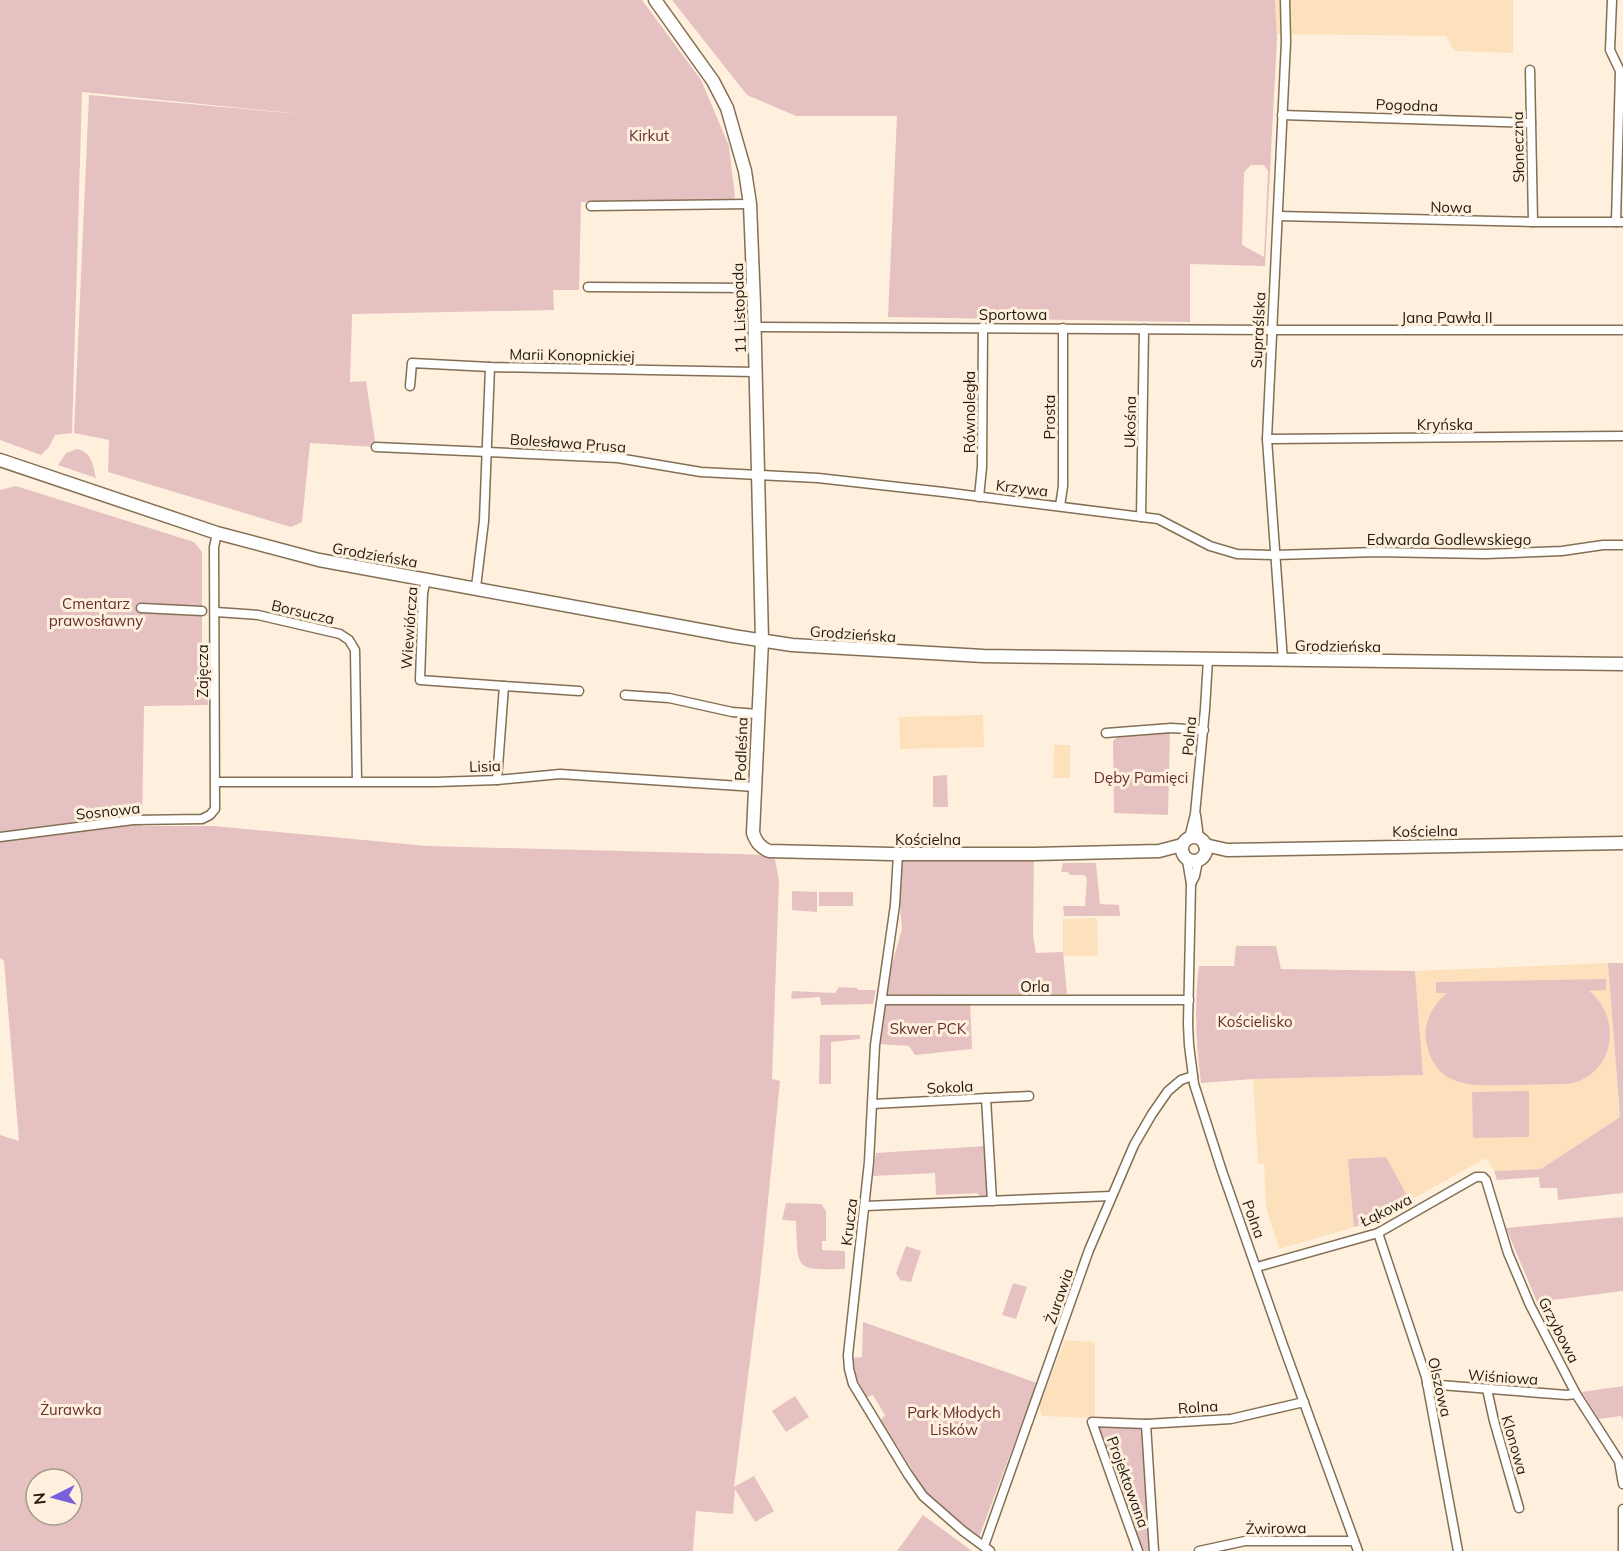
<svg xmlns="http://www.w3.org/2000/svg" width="1623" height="1551" font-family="Mulish,sans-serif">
<rect width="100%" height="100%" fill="#fef0dd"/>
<!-- built -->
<g fill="#fde1bc">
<path d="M1275 0H1513V53L1454 51 1446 36 1277 34Z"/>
<path d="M983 715 984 747 900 749 899 717Z"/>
<path d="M1054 745H1070V778H1053Z"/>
<path d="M1097 918 1098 956H1063V919Z"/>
<path d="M1608 963 1620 1117 1541 1169 1494 1171 1486 1158 1372 1222 1279 1249 1266 1207 1264 1164 1258 1163 1253 1079 1423 1075 1415 971Z"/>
<path d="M1065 1340 1095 1342V1418L1042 1416 1039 1405Z"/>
</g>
<!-- green -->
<g fill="#e6c1c2" fill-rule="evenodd">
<path d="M0 0H642L701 80 729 146 735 197 732 200 581 202 579 290H553L554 310 352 314 350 382 366 381 376 447 310 443 302 522 291 527 108 472 109 440 74 433 89 95 310 115 82 92 72 433 55 435 49 447 41 455 0 440Z"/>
<path d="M672 0H1275L1277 38 1265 266 1190 264V322L888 317 897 116H796L747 95ZM1251 165H1264L1268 171 1264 257 1242 245 1244 172Z"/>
<path d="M77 449C92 452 93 465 96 478L58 465 66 453Z"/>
<path d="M16 486 194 542 202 552V688H208V705L144 706 142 826H214L428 846 774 855 779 880 772 1079 780 1081 760 1281 734 1487 754 1476 774 1511 755 1522 735 1489 733 1514 696 1511 693 1551H0V1135L19 1141 4 961 0 958V490ZM36 1479H72V1515H36Z"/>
<path d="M1170 731 1168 815 1114 813 1113 741 1119 736Z"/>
<path d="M947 775 948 807H933V776Z"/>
<path d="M903 854H1034L1033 935 1036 953 1063 952 1067 994 892 995 882 1000 902 929 897 868Z"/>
<path d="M1063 863H1096L1100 904 1119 905 1120 916H1064L1063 906H1085L1087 878 1084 875H1070L1068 872H1061Z"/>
<path d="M792 891 817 892V912L792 910Z"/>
<rect x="819" y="892" width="34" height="14"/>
<path d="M1236 946H1276L1281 969 1415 971 1423 1075 1253 1079 1201 1083C1196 1044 1194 1005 1199 966H1234Z"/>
<path d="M1608 963H1623V1193L1558 1200 1557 1188H1540L1539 1177 1497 1180 1494 1171 1541 1169 1620 1117Z"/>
<path d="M1606 979V990L1589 991C1623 1018 1615 1075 1569 1084 1549 1084 1529 1085 1509 1085 1472 1086 1434 1088 1426 1041 1423 1022 1433 1005 1447 993H1436V982Z"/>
<path d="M839 987 857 988 858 990H876L873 1004 821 1005 820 997 791 999 792 991 835 993Z"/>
<path d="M970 1000 972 1049 915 1055 909 1046 879 1044 886 1004Z"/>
<path d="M820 1035H860V1039L831 1042V1084H819Z"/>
<path d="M1529 1091V1137L1473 1138 1472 1092Z"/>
<path d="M986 1146 988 1191 985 1197 981 1198 977 1193 936 1195 935 1173 873 1176 876 1153Z"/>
<path d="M1386 1157 1410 1201 1372 1222 1354 1227 1348 1159Z"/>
<path d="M786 1203 821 1204 826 1211V1241H822V1250L845 1251V1269C794 1270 798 1270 796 1221L782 1220Z"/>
<path d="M1623 1217V1291L1537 1302 1506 1228Z"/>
<path d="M906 1246 921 1251 911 1282 900 1280 896 1273Z"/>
<path d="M1013 1283 1027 1287 1016 1319 1002 1315Z"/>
<path d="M863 1322 1037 1383 979 1537 929 1497 881 1420 885 1415 873 1395 867 1397 854 1374 853 1358 862 1357Z"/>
<path d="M1623 1386V1420L1621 1416 1599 1419 1582 1392Z"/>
<path d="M795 1396 809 1417 786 1432 772 1411Z"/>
<path d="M1095 1425 1145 1426 1151 1551H1143Z"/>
<path d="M923 1515 972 1551H897Z"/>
</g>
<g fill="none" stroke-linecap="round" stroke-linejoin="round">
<!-- street casing -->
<g stroke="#836f53" stroke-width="11">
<g id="street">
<path d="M1612 0 1610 50 1620 71 1616 222"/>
<path d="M1530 70 1533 222"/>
<path d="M1282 115 1531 123"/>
<path d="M591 206 750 204"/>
<path d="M1278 216 1533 222H1623"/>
<path d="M588 287 754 288"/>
<path d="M755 327 1271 330H1623"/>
<path d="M410 386 412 363 490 367 755 372"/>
<path d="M1267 439 1623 436"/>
<path d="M376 447 618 458 701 472 818 478 943 492 1158 519 1210 546 1237 554 1275 555 1377 552 1485 554 1562 551 1603 545H1623"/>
<path d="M979 497 982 467 983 327"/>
<path d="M1060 506 1063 486V328"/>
<path d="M1141 517 1144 329"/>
<path d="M426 579 423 593 420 680 504 686 497 780"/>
<path d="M476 587 484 521 490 367"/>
<path d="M141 608 202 611"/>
<path d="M216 612 258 615 340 634 349 640 355 650 357 781"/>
<path d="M1283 661 1267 439 1286 42 1285 0"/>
<path d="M504 686 579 691"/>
<path d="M625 695 669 698 732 712 758 714"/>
<path d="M1106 733 1171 728 1204 730"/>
<path d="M216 782H436L497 780 560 774 755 787"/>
<path d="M1196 815 1199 838"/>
<path d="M0 837 133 820 202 819 210 815 215 809 214 547 217 533"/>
<path d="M1189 838 1195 814 1205 709 1208 659"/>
<path d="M898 854 895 905 875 1045 869 1162 848 1355 849 1369 853 1384 907 1473 923 1496 963 1531 990 1551"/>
<path d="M1187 860 1191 884 1188 1024 1189 1045 1194 1084 1222 1171 1283 1345 1358 1551"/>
<path d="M1191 884 1195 876 1198 861"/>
<path d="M882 1000H1189"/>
<path d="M986 1098 992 1201"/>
<path d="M873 1104 1029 1096"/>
<path d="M865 1206 1111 1196"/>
<path d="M1378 1233 1426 1377 1458 1551"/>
<path d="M1257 1267 1378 1233 1476 1177H1483L1486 1180 1508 1253 1530 1305 1576 1394 1619 1461 1623 1484"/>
<path d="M1427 1384 1567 1395 1576 1394"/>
<path d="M1487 1389 1494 1421 1519 1508"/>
<path d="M1146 1424 1154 1551"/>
<path d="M984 1546 1089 1250 1134 1145 1152 1114 1168 1091 1181 1080 1193 1076"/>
<path d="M1138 1551 1092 1422 1146 1424 1231 1419 1304 1402"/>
<path d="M1199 1551 1245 1541H1354"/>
<path d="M1623 1551V1509"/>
</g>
</g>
<!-- secondary casing -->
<g stroke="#836f53" stroke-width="15">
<g id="secondary">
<path d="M655 0 713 81 727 108 745 171 750 204 754 304 762 640 753 833C756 842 760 847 769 851L891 854H1034L1159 851 1182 845"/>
<path d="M0 460 217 533 319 560 733 636 792 645 983 656 1623 664"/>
<circle cx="1194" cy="849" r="12"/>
<path d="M1205 845 1227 850 1623 843"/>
</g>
</g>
<!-- street -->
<use href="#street" stroke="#fff" stroke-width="8"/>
<!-- secondary -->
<use href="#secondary" stroke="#fff" stroke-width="12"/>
</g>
<g text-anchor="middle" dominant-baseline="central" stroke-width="6" stroke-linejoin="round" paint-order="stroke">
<!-- street labels -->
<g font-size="15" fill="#231a0f" stroke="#fef0dd">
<text transform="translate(1407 105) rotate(2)">Pogodna</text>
<text transform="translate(1518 147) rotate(-91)">Słoneczna</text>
<text transform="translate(1451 207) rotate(1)">Nowa</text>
<text transform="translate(739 308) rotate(-92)">11 Listopada</text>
<text x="1013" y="314">Sportowa</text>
<text x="1447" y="317">Jana Pawła II</text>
<text transform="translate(1258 330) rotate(-87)">Supraślska</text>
<text transform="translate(572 355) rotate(1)">Marii Konopnickiej</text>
<text transform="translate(969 412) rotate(-90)">Równoległa</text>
<text transform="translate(1049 417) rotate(-90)">Prosta</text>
<text transform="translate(1130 422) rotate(-89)">Ukośna</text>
<text x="1445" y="424">Kryńska</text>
<text transform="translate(568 443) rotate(4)">Bolesława Prusa</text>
<text transform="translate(1022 488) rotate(7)">Krzywa</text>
<text x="1449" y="539">Edwarda Godlewskiego</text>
<text transform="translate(375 555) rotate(10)">Grodzieńska</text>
<text transform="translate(303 612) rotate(13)">Borsucza</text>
<text transform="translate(409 628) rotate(-86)">Wiewiórcza</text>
<text transform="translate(853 634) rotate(4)">Grodzieńska</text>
<text transform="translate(1338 646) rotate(1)">Grodzieńska</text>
<text transform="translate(202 671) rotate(-90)">Zajęcza</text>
<text transform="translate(1189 736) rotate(-85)">Polna</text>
<text transform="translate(741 749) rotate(-88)">Podleśna</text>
<text transform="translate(485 766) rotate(-2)">Lisia</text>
<text transform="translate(108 811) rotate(-6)">Sosnowa</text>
<text transform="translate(1425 831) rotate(-1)">Kościelna</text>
<text x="928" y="839">Kościelna</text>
<text x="1035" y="986">Orla</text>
<text transform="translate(950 1087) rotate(-3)">Sokola</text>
<text transform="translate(1386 1210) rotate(-26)">Łąkowa</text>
<text transform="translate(1254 1219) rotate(70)">Polna</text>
<text transform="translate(849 1222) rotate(-83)">Krucza</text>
<text transform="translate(1059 1296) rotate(-71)">Żurawia</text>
<text transform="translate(1559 1330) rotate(63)">Grzybowa</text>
<text transform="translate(1503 1377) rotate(4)">Wiśniowa</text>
<text transform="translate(1440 1387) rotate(77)">Olszowa</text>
<text transform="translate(1198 1407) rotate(-4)">Rolna</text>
<text transform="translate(1515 1445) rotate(74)">Klonowa</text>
<text transform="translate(1128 1482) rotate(70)">Projektowana</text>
<text transform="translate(1276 1528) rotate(-1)">Żwirowa</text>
</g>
<!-- park labels -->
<g font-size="15" fill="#682e33" stroke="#fef0dd">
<text x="649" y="135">Kirkut</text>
<text x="96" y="603">Cmentarz<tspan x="96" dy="17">prawosławny</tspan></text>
<text x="1141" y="777">Dęby Pamięci</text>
<text x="1255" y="1021">Kościelisko</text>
<text x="928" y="1028">Skwer PCK</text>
<text x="71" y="1409">Żurawka</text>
<text x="954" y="1412">Park Młodych<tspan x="954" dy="17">Lisków</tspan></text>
</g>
</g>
<!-- north arrow -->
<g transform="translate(54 1497) rotate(264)"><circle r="28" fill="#fef0dd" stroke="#a69a8b" stroke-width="1.5"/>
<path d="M0-4.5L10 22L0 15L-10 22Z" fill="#7960db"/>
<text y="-9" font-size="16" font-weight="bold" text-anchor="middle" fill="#231a0f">N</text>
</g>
</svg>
